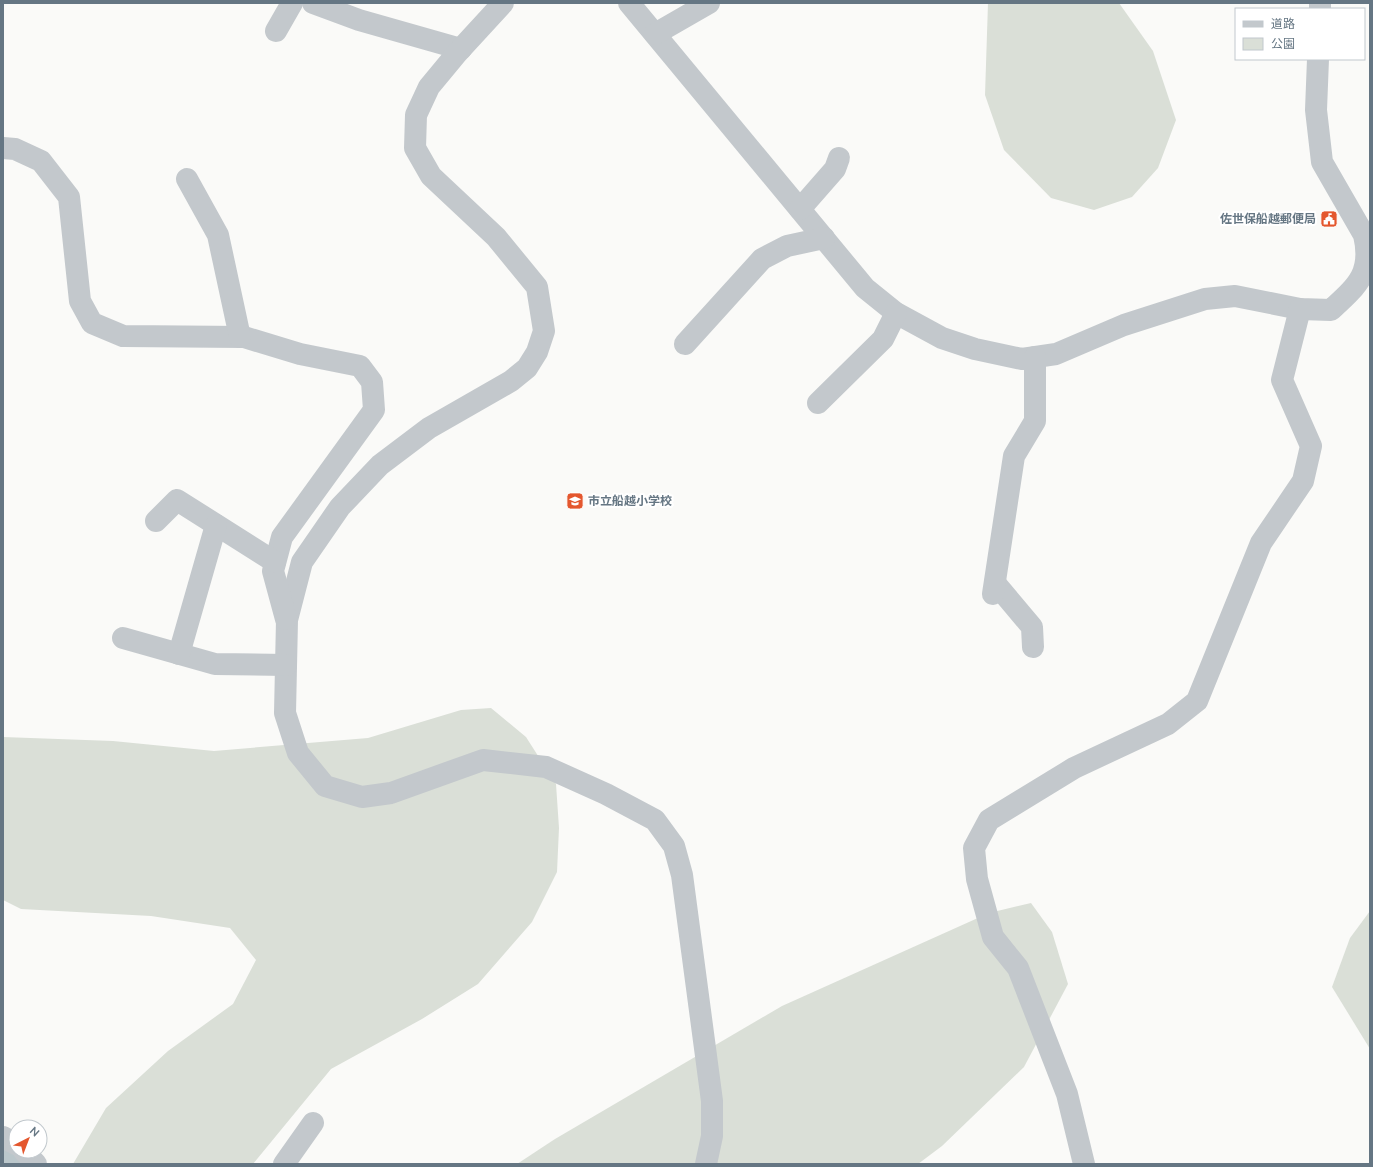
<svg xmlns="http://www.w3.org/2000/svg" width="1373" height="1167" font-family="'Nunito Sans','Noto Sans JP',sans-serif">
<rect width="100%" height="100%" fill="#fafaf8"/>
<!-- green -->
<g fill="#dadfd7">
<path d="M988 3H1119L1153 51 1176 120 1158 168 1132 197 1094 210 1051 198 1004 150 985 95Z"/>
<path d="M491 708 526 737 556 784 559 828 557 872 532 922 478 984 422 1019 331 1069 253 1164H73L106 1108 168 1051 233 1004 256 960 230 928 151 916 21 909 3 900V737L113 741 214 751 368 738 461 710Z"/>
<path d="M1031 903 1052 932 1068 984 1024 1067 942 1146 918 1164H517L555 1139 782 1006 989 913Z"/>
<path d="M1370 911V1049L1332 987 1350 938Z"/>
</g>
<!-- water -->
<path fill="#bbc7cb" d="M3 1147 28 1164H3Z"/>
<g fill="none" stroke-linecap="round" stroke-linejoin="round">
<!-- minor -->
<g stroke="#c3c8cc" stroke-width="22">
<path d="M313 3 359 20 461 49"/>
<path d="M503 3 458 52 429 87 416 115 415 148 431 176 496 237 537 287 544 331 537 352 527 368 511 381 429 428 380 465 340 507 302 562 287 620 285 713 298 753 325 786 362 797 391 793 483 760 546 767 606 794 655 820 674 846 682 875 712 1101V1136L706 1164"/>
<path d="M629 3 865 288 896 313 942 338 975 349 1022 359 1056 354 1124 325 1205 299 1235 296 1300 309 1331 310C1357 286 1373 273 1364 235L1322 162 1316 110 1318 59"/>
<path d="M1320 9V3"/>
<path d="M276 31 292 3"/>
<path d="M655 34 709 3"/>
<path d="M3 148 15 149 41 161 69 197 80 301 92 323 123 336 244 337 300 354 360 366 372 382 374 410 282 537 273 571 286 619"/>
<path d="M187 179 218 235 240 337"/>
<path d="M800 209 835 169 839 158"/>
<path d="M685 344 762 259 787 246 824 238"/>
<path d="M818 403 883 339 896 313"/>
<path d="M156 521 177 500 275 562"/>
<path d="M995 583 1032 627 1033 647"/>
<path d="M993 594 1014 456 1035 421V357"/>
<path d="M123 638 215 664 286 665"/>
<path d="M179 654 216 525"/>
<path d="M3 1137 16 1144"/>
<path d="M24 1151 36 1164"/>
<path d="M284 1164 313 1123"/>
<path d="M1084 1164 1067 1094 1018 968 993 937 977 879 974 848 989 820 1074 768 1168 724 1197 701 1261 543 1303 481 1311 446 1282 380 1300 309"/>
</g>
</g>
<!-- icons -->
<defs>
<g id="civic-square" transform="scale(0.9)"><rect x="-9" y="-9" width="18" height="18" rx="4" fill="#e4572e" stroke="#fff"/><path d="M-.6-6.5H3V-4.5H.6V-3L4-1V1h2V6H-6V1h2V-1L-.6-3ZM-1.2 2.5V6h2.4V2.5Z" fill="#fff"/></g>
<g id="school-square" transform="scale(0.9)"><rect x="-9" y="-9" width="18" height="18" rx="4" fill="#e4572e" stroke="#fff"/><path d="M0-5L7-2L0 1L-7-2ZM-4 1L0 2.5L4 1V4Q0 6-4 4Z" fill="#fff"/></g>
</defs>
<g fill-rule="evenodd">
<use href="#civic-square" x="1329" y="219"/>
<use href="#school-square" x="575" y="501"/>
</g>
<g text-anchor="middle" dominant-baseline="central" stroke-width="4" stroke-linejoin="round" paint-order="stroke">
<!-- poi labels -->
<g font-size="12" font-weight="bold" fill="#657683" stroke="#fff" text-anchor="end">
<text x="1316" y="219">佐世保船越郵便局</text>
<text x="588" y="501" text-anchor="start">市立船越小学校</text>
</g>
</g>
<!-- border -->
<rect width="1373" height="1167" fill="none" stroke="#657683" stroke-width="8"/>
<!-- legend -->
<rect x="1235" y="8" width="130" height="52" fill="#ffffff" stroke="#c1c8cd"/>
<rect x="1243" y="21" width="20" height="6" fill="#c3c8cc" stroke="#c1c8cd"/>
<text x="1271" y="28" font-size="12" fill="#657683">道路</text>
<rect x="1243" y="38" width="20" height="12" fill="#dadfd7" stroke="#c1c8cd"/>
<text x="1271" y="48" font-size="12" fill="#657683">公園</text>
<!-- north arrow -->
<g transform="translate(28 1139) rotate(42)"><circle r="19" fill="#ffffff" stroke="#c1c8cd"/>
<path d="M0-3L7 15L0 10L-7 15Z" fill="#e4572e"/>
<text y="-6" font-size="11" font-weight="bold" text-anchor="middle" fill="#657683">N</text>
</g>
</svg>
